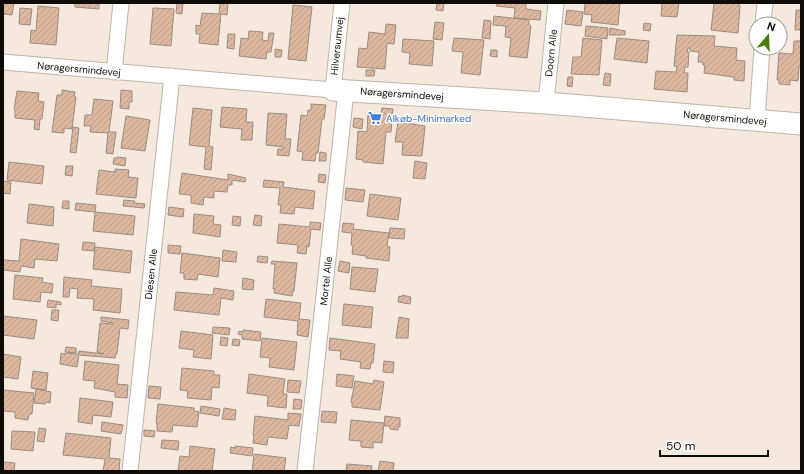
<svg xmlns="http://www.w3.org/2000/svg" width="804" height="474" font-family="'DM Sans',sans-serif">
<defs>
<pattern id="building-hatch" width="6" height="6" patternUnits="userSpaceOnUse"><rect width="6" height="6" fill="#deb79f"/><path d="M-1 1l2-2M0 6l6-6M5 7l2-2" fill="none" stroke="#bd9c87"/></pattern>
</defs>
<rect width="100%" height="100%" fill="#f5e9de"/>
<!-- building -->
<g fill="url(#building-hatch)" stroke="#998b83">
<path d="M3 3H14L12 15 3 14Z"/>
<path d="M75 3H99V9L75 7Z"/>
<path d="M173 3H183L182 14 176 13 177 4Z"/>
<path d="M220 3H228L227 15 221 14 218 45 199 43 200 34H196V25L200 26 202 13 219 14Z"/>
<path d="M437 3H444L443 11 436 10Z"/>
<path d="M497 3H526V9L541 11 540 20 514 18 515 8 496 6Z"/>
<path d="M585 3H620L618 25 591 22 592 15 584 14Z"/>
<path d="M662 3H679L677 17 661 16Z"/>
<path d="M714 3H739V6H740L738 33 711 30Z"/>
<path d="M293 5 312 7 306 61 288 59Z"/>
<path d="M38 6 59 8 56 45 30 43 31 30 36 31Z"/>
<path d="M20 8 32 9 30 25 19 24Z"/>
<path d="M153 8 174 9 171 46 150 44Z"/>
<path d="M567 10 583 12 581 26 565 24Z"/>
<path d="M796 10H801V30H795Z"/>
<path d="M494 16 529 20V25L531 26 527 58 509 56 511 38 505 37 506 26 493 25Z"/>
<path d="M484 20 491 21 490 39 482 38Z"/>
<path d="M435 22 444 23 442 40 433 39Z"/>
<path d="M644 23 651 24 650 31 643 30Z"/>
<path d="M386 24 396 25 394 44 387 43 385 69 357 67 359 48 367 49 369 32 385 34Z"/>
<path d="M586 26 608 28 607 39 585 36Z"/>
<path d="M610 28 625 31V35H609Z"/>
<path d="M249 31 263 32 262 40 268 41 269 33H274L271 52H267L266 59 239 56 241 38 248 39Z"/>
<path d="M228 34H235L234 49 227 48Z"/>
<path d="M677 35 715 36 714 46 737 48 736 60 745 61 744 81 734 80V77L704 73 705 65H703V62H698L699 52 690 51V48H688L687 52H689L688 67H685L684 73H688L687 92 654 89 656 71 676 72 677 67 674 66Z"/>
<path d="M454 38 484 40 480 75 461 73 463 52 452 51Z"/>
<path d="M583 38 602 40 599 75 571 74 573 57H581Z"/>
<path d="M617 38 649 41 647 63 614 59Z"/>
<path d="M403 39 434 41 432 66 409 64 410 53 402 52Z"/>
<path d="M794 41H801V67H799L798 81 790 80V85L779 84V80H777L779 53 793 54Z"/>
<path d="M275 49 282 50 281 57H275Z"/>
<path d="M491 50H497V57L490 56Z"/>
<path d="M366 70H375L374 76H366Z"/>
<path d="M605 73 611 74 610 86 603 85Z"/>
<path d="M568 77H573L572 87 567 86Z"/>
<path d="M62 90 75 92 74 97H76L72 129 64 128V133L52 132 57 95H62Z"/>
<path d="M121 90 132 91V102H129V109L120 108Z"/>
<path d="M17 91 39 93 38 101 44 102 42 119H40L39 130 34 129 35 120 15 118V110L14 109Z"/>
<path d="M94 99 113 101 109 132H116L113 154 106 153 108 133 90 132 91 126H84L85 115H92Z"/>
<path d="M311 104 326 105 324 119H322L318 153H316L315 161 302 160 303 152 297 151 301 115 307 116 308 110H311Z"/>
<path d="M222 107 247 109 246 122H253L252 140H241L242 129 220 127Z"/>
<path d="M193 108 212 110 209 146 213 147 211 170 204 169 206 147 189 145Z"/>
<path d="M382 108 393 109 391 132H386L383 164 363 162V160L356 159 358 131 367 132 368 113 381 114Z"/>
<path d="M268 113 287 114 285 139H291L289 156 277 155 278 149H283L284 147 266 145Z"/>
<path d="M126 116 150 120 145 151 121 148Z"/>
<path d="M354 118 363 119 362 129 353 127Z"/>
<path d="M398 122 425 126 422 156 402 155 403 142H395Z"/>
<path d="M73 127 79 128 76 153 70 152Z"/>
<path d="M320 152 326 153V161H319Z"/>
<path d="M117 157 126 158 125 166 113 164 114 158H116Z"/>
<path d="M415 161 427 163 425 179 413 178Z"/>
<path d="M9 162 44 166 42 184 7 180Z"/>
<path d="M66 166H73L72 176 65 175Z"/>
<path d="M115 169 129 170 128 177 138 178 136 198 96 194 99 170 115 172Z"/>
<path d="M182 173 228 180V174L246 178 245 182 232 180V185H228L227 192 214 191V198L204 197 203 205 191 203V195L179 194Z"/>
<path d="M319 174 326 175 325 183 318 182Z"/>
<path d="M264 180 284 182 283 187 315 191 313 209 295 207 294 214 280 213 281 205H278L280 188 263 187Z"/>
<path d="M3 181 11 182 10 194 3 193Z"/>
<path d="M346 188 365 190 363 202 345 200Z"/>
<path d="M370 194 401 198 398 220 367 216Z"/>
<path d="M124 200 135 201 134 203 145 204 144 208 123 206Z"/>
<path d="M63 201H69V209L62 208Z"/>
<path d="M76 203 96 205 95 212 75 210Z"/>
<path d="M29 204 54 207 53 226 27 223Z"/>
<path d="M169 207 184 209 183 217 168 215Z"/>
<path d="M95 212 135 216 133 235 93 231Z"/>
<path d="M194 214 214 216 213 224 221 225 220 237 193 233Z"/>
<path d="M255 215 262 216 261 226 253 225Z"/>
<path d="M233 216 241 217 240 226 232 225Z"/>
<path d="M310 222 321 223 320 230 311 229 309 247 307 246 306 254 297 253 298 245 277 243 279 224 310 227Z"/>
<path d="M343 223 354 224 353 229 389 233 387 246 390 247 389 261 366 258V256L352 254 353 246 351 245 352 233 342 232Z"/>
<path d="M390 228 405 229 404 239 389 238Z"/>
<path d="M21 239 59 244 57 261 35 259 34 268 21 266 20 272 3 270V261L4 260 19 261Z"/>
<path d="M83 242 95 243 94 251 82 250Z"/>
<path d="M168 245 181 246 180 254 168 253Z"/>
<path d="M95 247 132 251 130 273 93 269Z"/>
<path d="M223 250 237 252 236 262 222 261Z"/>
<path d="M182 253 220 258 218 277 198 274 197 280 184 279V273H180Z"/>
<path d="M258 256 268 257 267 263 257 262Z"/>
<path d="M272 261 297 263 294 291H293L292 296 274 293 275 289H273L275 264H271Z"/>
<path d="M340 261 350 263 349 273 338 271Z"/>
<path d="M352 267 378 269 375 292 350 289Z"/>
<path d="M15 275 43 278 42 282 53 284 52 293 41 292 40 302 13 299Z"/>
<path d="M64 277 92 280 91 286 122 289 120 313 93 310 94 299 77 298 78 289 70 288 69 297H63Z"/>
<path d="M243 278 254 280 253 290 242 289Z"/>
<path d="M214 288 234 291 233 300 221 298 219 315 174 310 176 292 213 295Z"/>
<path d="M402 295 411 297 410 304 398 302 399 296 402 297Z"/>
<path d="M266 299 301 303 299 319 310 320 308 337 297 335 298 321 264 317Z"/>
<path d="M48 300 61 302V305L56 304V308L47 307Z"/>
<path d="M344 304 373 307 371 328 342 325Z"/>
<path d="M52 310H59L58 321 51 320Z"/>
<path d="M3 316 37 320 34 339 3 335Z"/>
<path d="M101 317 129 320 128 329 120 328 117 354H116L115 358 79 355 77 367 60 364 61 353 65 354V353L78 354 79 351 104 354 97 352 100 323 112 324 113 323 101 321Z"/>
<path d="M399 317 409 319 408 338H396Z"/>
<path d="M213 327 230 328 229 335 212 333Z"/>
<path d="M243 330 261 332 260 341 242 339V335L238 334 239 331 242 332Z"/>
<path d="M181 331 213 335 211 359 193 357 194 350 179 348Z"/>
<path d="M221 337 228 338 227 346 220 345Z"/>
<path d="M262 338 297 342 294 370 269 367 270 358 260 357Z"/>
<path d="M330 338 375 344 373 363H371L370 369 360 368 361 362 340 359 341 351 329 350Z"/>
<path d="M233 339 240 340 239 346 232 345Z"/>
<path d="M66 347 76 348V353L65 352Z"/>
<path d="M3 354 21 357 18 379 3 377Z"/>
<path d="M85 361 119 365 117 384 128 385 127 398 115 397V392L94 388 95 381 83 380Z"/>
<path d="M384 361 394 362 393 373 383 372Z"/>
<path d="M182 368 214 371V375H220L219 388 212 387 211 400 187 398 188 391 180 390Z"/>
<path d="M33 371 48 373 46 390 31 388Z"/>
<path d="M249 374 285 379 283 394H287L286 408 267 406 268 396 247 393Z"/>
<path d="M337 374 354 376 352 388 336 386Z"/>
<path d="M288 380 301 381 299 393 287 392Z"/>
<path d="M374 380 384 382 380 410 352 407V402H351L355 381 373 384Z"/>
<path d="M149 386 161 387 160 399 148 398Z"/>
<path d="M36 389 51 392 50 403 46 402 45 404 34 403Z"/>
<path d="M3 390 34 393 32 414H29L28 420 15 418V412L3 411Z"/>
<path d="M80 398 113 402 111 417 93 415 92 424 78 422Z"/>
<path d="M294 399 302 400 301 409H293Z"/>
<path d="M158 404 194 408V411L199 412 197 427 173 425 172 432 157 431V423H156Z"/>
<path d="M201 406 220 409 219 416 200 413Z"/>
<path d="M224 408 236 410 235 420 222 419Z"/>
<path d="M322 411 337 412 336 423 321 422Z"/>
<path d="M288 413 301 414 299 426 289 425 287 439 268 437 267 445 253 443 254 435H253L255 416 288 420Z"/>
<path d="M385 416 400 418V427H398V430L390 429V426H384Z"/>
<path d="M351 420 384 423 382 443 373 442V448L361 447V441L349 440Z"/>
<path d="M102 422 123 425 121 434 101 431Z"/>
<path d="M39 428 46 429 44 442 37 441Z"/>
<path d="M144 430 155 431 154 437 144 436Z"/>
<path d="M12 431 35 432 33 451 11 449Z"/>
<path d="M66 433 111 438 109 458 120 459 119 471H103L105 459 63 455Z"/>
<path d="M162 440 179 441 178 450 161 448Z"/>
<path d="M190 446 215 449 212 471H178L180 456 189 457Z"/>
<path d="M235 446 253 448 252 456 230 453 231 447 235 448Z"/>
<path d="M254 454 286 458 284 471H252Z"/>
<path d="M380 461 394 463 393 471H378Z"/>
<path d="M3 462 15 463 14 471H3Z"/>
<path d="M347 464 372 466 371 471H346Z"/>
</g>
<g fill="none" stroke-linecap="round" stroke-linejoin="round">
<!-- street casing -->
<g stroke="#beb3a8" stroke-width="17">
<g id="street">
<path d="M763 24 765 3"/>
<path d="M3 62 333 90 342 3"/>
<path d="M114 72 121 3"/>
<path d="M546 103 556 3"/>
<path d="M757 120 762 48"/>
<path d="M130 471 172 76"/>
<path d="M305 471 346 91"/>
</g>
</g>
<!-- secondary casing -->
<g stroke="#beb3a8" stroke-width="23">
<path id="secondary" d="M333 90 546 103 801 124"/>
</g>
<!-- street -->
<use href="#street" stroke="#fff" stroke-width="15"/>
<!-- secondary -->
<use href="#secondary" stroke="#fff" stroke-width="21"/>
</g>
<!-- icons -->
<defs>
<g id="supermarket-bare" transform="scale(1.08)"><path d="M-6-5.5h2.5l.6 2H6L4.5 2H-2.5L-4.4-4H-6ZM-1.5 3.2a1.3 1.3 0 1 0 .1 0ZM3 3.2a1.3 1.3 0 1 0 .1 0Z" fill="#3f7fe0" stroke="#fff" stroke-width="2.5" paint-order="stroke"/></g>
</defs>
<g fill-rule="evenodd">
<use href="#supermarket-bare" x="375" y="118"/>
</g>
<g text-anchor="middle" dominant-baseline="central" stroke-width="3" stroke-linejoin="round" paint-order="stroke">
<!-- street labels -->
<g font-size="10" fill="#0f0b08" stroke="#fff">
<text transform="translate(337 46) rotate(-84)">Hilversumvej</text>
<text transform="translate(551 53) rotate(-84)">Doorn Alle</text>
<text transform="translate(79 69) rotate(5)">Nøragersmindevej</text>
<text transform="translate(402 94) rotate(4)">Nøragersmindevej</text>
<text transform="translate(725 118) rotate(5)">Nøragersmindevej</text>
<text transform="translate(151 274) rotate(-84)">Diesen Alle</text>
<text transform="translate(326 281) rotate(-84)">Mortel Alle</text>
</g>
<!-- shop labels -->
<g font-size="10" fill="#366cbe" stroke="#fff" text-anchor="start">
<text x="386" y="118">Alkøb-Minimarked</text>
</g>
</g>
<!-- border -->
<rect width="804" height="474" fill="none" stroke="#0f0b08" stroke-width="8"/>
<!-- north arrow -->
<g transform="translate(768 36) rotate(19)"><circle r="19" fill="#ffffff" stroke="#9f9d9c"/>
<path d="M0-3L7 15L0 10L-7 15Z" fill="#4a7b08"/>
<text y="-6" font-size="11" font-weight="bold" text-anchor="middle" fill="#0f0b08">N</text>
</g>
<!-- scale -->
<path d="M660 450v6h108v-6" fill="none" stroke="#0f0b08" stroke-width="2"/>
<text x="666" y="450" font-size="12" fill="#0f0b08" stroke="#ffffff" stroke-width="3" paint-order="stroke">50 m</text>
</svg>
